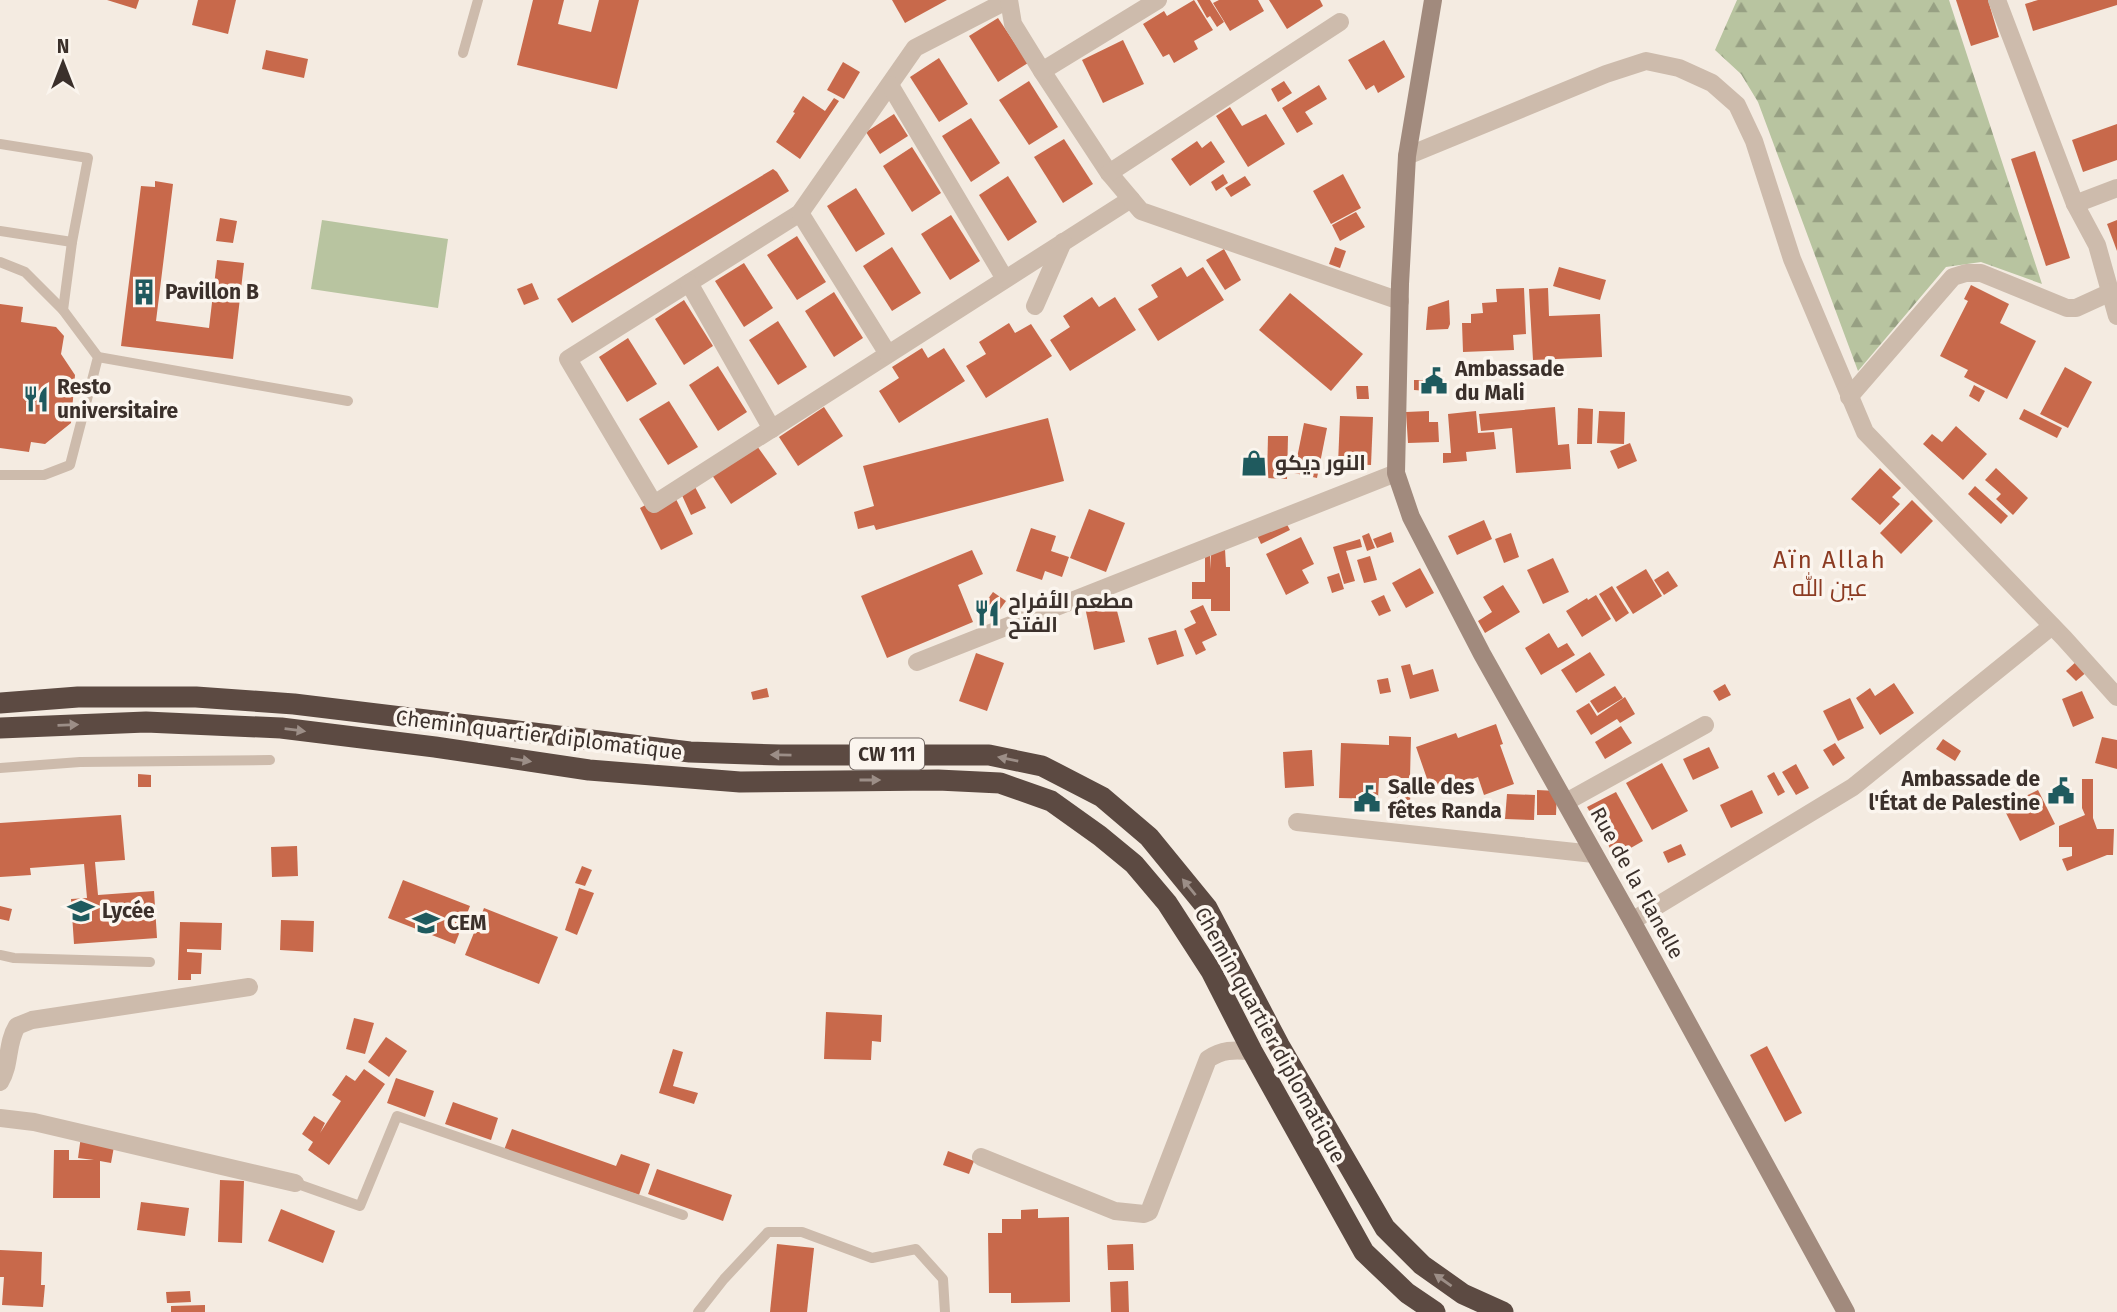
<svg xmlns="http://www.w3.org/2000/svg" width="2117" height="1312" font-family="'Fira Sans',Cairo,sans-serif">
<defs>
<pattern id="forest-firs" width="22" height="20" patternUnits="userSpaceOnUse" patternTransform="scale(1.75)"><rect width="22" height="20" fill="#b8c4a0"/><path d="M5 1l3.5 6h-7zM16 11l3.5 6h-7z" fill="#97a083"/></pattern>
</defs>
<rect width="100%" height="100%" fill="#f4ebe1"/>
<!-- grass -->
<path fill="#b8c4a0" d="M322 220 448 239 438 308 311 289Z"/>
<!-- forest -->
<path fill="url(#forest-firs)" d="M1737 0H1949L2042 284 1981 262 1946 267 1858 371 1758 102 1741 74 1715 50Z"/>
<!-- building -->
<g fill="#c8694b">
<path d="M107 0H139L136 9Z"/>
<path d="M198 0H236L228 34 192 25Z"/>
<path d="M533 0H564L558 24 591 32 599 0H639L617 89 517 65Z"/>
<path d="M892 0H947L905 23Z"/>
<path d="M1194 0 1213 30 1194 41 1198 49 1174 63 1169 54 1163 57 1143 24 1164 11 1167 16Z"/>
<path d="M1197 0H1210L1224 22 1217 27 1210 16 1207 18Z"/>
<path d="M1219 0H1258L1264 11 1230 31 1213 3Z"/>
<path d="M1269 0H1320L1323 6 1287 29Z"/>
<path d="M1956 0H1988L1999 37 1971 46Z"/>
<path d="M2038 0H2117V5L2033 31 2025 4Z"/>
<path d="M998 18 1028 63 998 82 969 36Z"/>
<path d="M1123 40 1144 84 1103 103 1082 60Z"/>
<path d="M1384 40 1405 77 1378 93 1374 85 1366 90 1348 60Z"/>
<path d="M266 50 308 59 304 78 262 69Z"/>
<path d="M939 58 968 104 939 122 910 77Z"/>
<path d="M843 62 860 72 844 99 827 90Z"/>
<path d="M1029 81 1058 127 1029 145 999 100Z"/>
<path d="M1284 81 1292 93 1278 102 1271 89Z"/>
<path d="M1319 85 1327 99 1305 112 1313 124 1297 133 1282 108Z"/>
<path d="M803 96 825 111 834 98 839 101 800 159 776 142 795 113 793 112Z"/>
<path d="M1230 107 1242 126 1266 114 1285 144 1248 167 1216 116Z"/>
<path d="M894 114 908 136 880 154 866 132Z"/>
<path d="M971 118 1000 163 971 182 942 136Z"/>
<path d="M2117 124V160L2083 172 2072 140Z"/>
<path d="M1064 139 1093 184 1063 203 1034 157Z"/>
<path d="M1197 141 1202 148 1211 141 1225 162 1190 186 1171 159Z"/>
<path d="M912 147 941 193 912 212 883 166Z"/>
<path d="M2035 151 2070 258 2046 266 2011 159Z"/>
<path d="M773 169 777 172 789 191 572 323 557 299Z"/>
<path d="M1223 174 1228 183 1216 191 1211 182Z"/>
<path d="M1343 174 1361 208 1331 224 1313 191Z"/>
<path d="M1008 176 1037 222 1008 241 979 195Z"/>
<path d="M1245 176 1251 185 1231 197 1225 188Z"/>
<path d="M155 181 173 184 156 321 209 328 217 260 244 263 233 359 121 346 141 186 155 187Z"/>
<path d="M856 188 885 234 856 252 827 206Z"/>
<path d="M1356 212 1365 227 1340 241 1332 225Z"/>
<path d="M951 215 980 261 950 280 921 234Z"/>
<path d="M220 218 237 221 233 243 216 241Z"/>
<path d="M2117 220V251L2107 224Z"/>
<path d="M797 236 826 282 797 300 767 255Z"/>
<path d="M892 247 921 293 892 311 863 266Z"/>
<path d="M1335 247 1346 251 1340 268 1329 264Z"/>
<path d="M1224 249 1241 280 1225 290 1206 260Z"/>
<path d="M744 263 773 308 744 327 715 281Z"/>
<path d="M1181 267 1187 277 1203 267 1224 300 1158 341 1138 309 1158 297 1151 285Z"/>
<path d="M1559 267 1606 280 1600 300 1553 286Z"/>
<path d="M532 283 539 299 524 305 517 289Z"/>
<path d="M1971 285 2009 304 2000 323 2036 341 2007 399 1964 377 1968 370 1940 356 1968 301 1964 299Z"/>
<path d="M1524 288 1526 334 1513 335 1514 350 1463 352 1462 323H1471V314L1483 313 1482 303 1497 302 1496 289Z"/>
<path d="M1548 288 1549 316 1600 314 1602 357 1533 360 1529 289Z"/>
<path d="M834 292 863 338 834 357 805 311Z"/>
<path d="M1290 293 1363 354 1331 391 1259 330Z"/>
<path d="M1092 297 1099 307 1115 297 1136 330 1070 371 1050 340 1070 327 1063 316Z"/>
<path d="M684 300 713 346 684 365 655 319Z"/>
<path d="M1449 300 1450 324 1448 329 1426 330 1428 307Z"/>
<path d="M0 304 23 307 21 322 56 327 64 336 61 354 75 375 71 423 45 444 31 442 29 452 0 448Z"/>
<path d="M778 321 807 367 778 385 749 340Z"/>
<path d="M1009 323 1015 333 1031 324 1052 356 986 398 966 366 986 354 979 342Z"/>
<path d="M628 338 657 384 627 402 599 357Z"/>
<path d="M922 348 928 358 944 348 965 381 899 423 879 391 899 378 892 367Z"/>
<path d="M718 366 747 412 718 431 689 385Z"/>
<path d="M2065 367 2092 382 2068 428 2040 414Z"/>
<path d="M1443 376 1445 387 1432 390 1430 379Z"/>
<path d="M1414 380H1427V391L1414 390Z"/>
<path d="M1974 385 1985 391 1979 402 1969 396Z"/>
<path d="M1356 386H1368L1369 399H1357Z"/>
<path d="M669 401 698 447 668 465 639 419Z"/>
<path d="M824 407 843 436 798 466 779 437Z"/>
<path d="M1555 407 1558 445 1569 444 1571 469 1516 473 1512 428 1481 431 1479 414Z"/>
<path d="M1578 408 1593 409 1592 444H1577Z"/>
<path d="M2024 409 2062 428 2057 438 2019 419Z"/>
<path d="M1429 411V422H1438L1439 442 1408 443 1406 412Z"/>
<path d="M1476 411 1478 433 1494 432 1496 449 1466 452 1467 461 1443 463V453H1451L1448 414Z"/>
<path d="M1599 411 1625 412 1624 444 1597 443Z"/>
<path d="M1340 416 1373 417 1371 465 1338 464Z"/>
<path d="M1048 418 1064 481 876 530 874 525 858 529 854 512 874 506 863 466Z"/>
<path d="M1304 423 1327 428 1317 478 1294 473Z"/>
<path d="M1956 426 1987 454 1963 480 1923 444 1932 434 1942 442Z"/>
<path d="M1268 436H1288L1287 479 1267 478Z"/>
<path d="M1630 443 1637 461 1618 469 1610 451Z"/>
<path d="M757 446 777 474 731 504 712 475Z"/>
<path d="M1880 468 1901 488 1892 497 1900 504 1880 525 1851 499Z"/>
<path d="M1996 468 2028 498 2013 515 1996 499 2001 494 1985 480Z"/>
<path d="M694 485 706 508 691 515 680 491Z"/>
<path d="M1975 486 2008 516 2001 524 1968 494Z"/>
<path d="M676 499 693 534 661 550 640 508 649 503Z"/>
<path d="M1912 500 1933 521 1901 554 1880 533Z"/>
<path d="M1089 509 1125 523 1106 572 1070 558Z"/>
<path d="M1284 519 1290 530 1261 544 1256 533Z"/>
<path d="M1484 520 1492 539 1457 555 1448 536Z"/>
<path d="M1031 528 1056 536 1051 551 1069 557 1062 577 1045 571 1042 580 1016 571Z"/>
<path d="M1391 532 1394 542 1377 548 1373 539Z"/>
<path d="M1369 533 1375 548 1367 551 1362 536Z"/>
<path d="M1511 533 1519 557 1504 563 1495 539Z"/>
<path d="M1301 537 1314 564 1302 570 1309 583 1286 595 1266 554Z"/>
<path d="M1360 539 1362 547 1346 551 1355 581 1344 584 1333 547Z"/>
<path d="M1211 549H1225L1226 567H1230V611H1211V599H1192V582H1205V554H1210L1211 569Z"/>
<path d="M972 550 983 574 958 585 973 622 887 658 861 596Z"/>
<path d="M1370 556 1377 580 1364 583 1357 560Z"/>
<path d="M1553 558 1569 592 1543 604 1527 570Z"/>
<path d="M1420 568 1434 593 1406 608 1392 583Z"/>
<path d="M1646 569 1662 596 1633 614 1616 587Z"/>
<path d="M1668 571 1678 586 1664 595 1654 580Z"/>
<path d="M1339 573 1344 589 1332 593 1327 577Z"/>
<path d="M1503 585 1520 612 1485 633 1478 621 1492 612 1483 597Z"/>
<path d="M1612 586 1629 613 1616 622 1599 594Z"/>
<path d="M993 592 1006 601 998 612 985 603Z"/>
<path d="M1384 595 1391 611 1379 616 1371 601Z"/>
<path d="M1596 595 1611 619 1582 637 1566 611 1587 598 1588 600Z"/>
<path d="M1114 599 1125 642 1094 650 1085 607Z"/>
<path d="M1203 605 1217 635 1202 642 1206 650 1196 655 1184 629 1196 623 1190 611Z"/>
<path d="M1176 630 1184 656 1157 665 1148 638Z"/>
<path d="M1549 633 1558 648 1567 643 1575 655 1541 675 1525 648Z"/>
<path d="M1590 652 1605 675 1576 693 1561 670Z"/>
<path d="M976 653 1004 663 987 711 959 701Z"/>
<path d="M2078 660 2088 671 2076 681 2066 671Z"/>
<path d="M1410 664 1413 675 1433 669 1439 691 1410 699 1401 666Z"/>
<path d="M1388 678 1391 692 1380 694 1377 680Z"/>
<path d="M1894 683 1914 713 1880 735 1856 698 1870 688 1875 696Z"/>
<path d="M1725 684 1731 695 1719 701 1713 691Z"/>
<path d="M1615 686 1623 698 1598 713 1590 701Z"/>
<path d="M767 688 769 697 753 700 751 692Z"/>
<path d="M2082 691 2094 718 2073 727 2062 699Z"/>
<path d="M1625 697 1635 714 1620 723 1617 719 1591 735 1576 711 1589 703 1597 716Z"/>
<path d="M1850 698 1864 728 1838 741 1823 711Z"/>
<path d="M1496 724 1503 744 1500 745 1514 784 1484 795 1478 777 1432 793 1416 747 1456 733 1458 738Z"/>
<path d="M1621 726 1632 743 1605 759 1595 742Z"/>
<path d="M1389 736 1411 737 1410 778H1379L1378 799 1339 798 1341 743 1389 745Z"/>
<path d="M2102 737 2117 740V769L2095 763Z"/>
<path d="M1943 739 1961 751 1955 761 1936 749Z"/>
<path d="M1835 743 1845 758 1833 766 1823 750Z"/>
<path d="M1709 747 1719 768 1693 780 1683 759Z"/>
<path d="M1312 750 1314 786 1285 788 1283 752Z"/>
<path d="M1662 763 1688 811 1652 830 1626 783Z"/>
<path d="M1796 764 1809 788 1796 795 1782 772Z"/>
<path d="M1774 772 1785 792 1778 796 1767 776Z"/>
<path d="M138 774 151 775V787H138Z"/>
<path d="M1398 779 1411 780 1410 803H1397Z"/>
<path d="M2082 779H2093V818L2097 829H2114L2113 855H2107L2067 871 2062 859 2072 856V847H2059V826L2085 815 2082 808Z"/>
<path d="M1537 790 1557 791 1556 815H1537Z"/>
<path d="M1752 790 1763 813 1731 828 1720 805Z"/>
<path d="M2038 790 2055 824 2020 841 2003 807Z"/>
<path d="M1616 792 1643 841 1615 857 1587 807Z"/>
<path d="M1507 794 1535 795 1534 820 1505 819Z"/>
<path d="M121 815 125 860 95 862 98 895 154 891 157 938 74 944 71 899 87 898 84 864 30 868 31 875 0 877V823Z"/>
<path d="M1681 844 1686 855 1668 863 1663 852Z"/>
<path d="M297 846 298 876 272 877 271 847Z"/>
<path d="M582 866 592 870 585 886 575 883Z"/>
<path d="M403 880 470 906 455 944 388 918Z"/>
<path d="M579 888 594 893 577 935 565 930Z"/>
<path d="M0 906 12 909 9 921 0 919Z"/>
<path d="M484 908 558 937 539 984 465 955Z"/>
<path d="M281 920 314 921 313 952 280 950Z"/>
<path d="M180 922 222 923 221 950 187 949V952L202 953 201 974H191V980H178Z"/>
<path d="M826 1012 882 1015 881 1042 872 1041 871 1060 824 1059Z"/>
<path d="M354 1018 374 1023 365 1054 346 1049Z"/>
<path d="M386 1037 407 1051 389 1077 368 1062Z"/>
<path d="M1767 1046 1802 1113 1785 1122 1750 1055Z"/>
<path d="M673 1049 683 1052 673 1086 698 1093 694 1104 659 1093Z"/>
<path d="M364 1069 385 1084 329 1165 308 1150 313 1142 302 1134 314 1116 325 1123 320 1133 341 1101 332 1095 346 1075 355 1081Z"/>
<path d="M396 1078 434 1091 425 1117 387 1103Z"/>
<path d="M453 1102 498 1118 491 1140 445 1124Z"/>
<path d="M512 1129 616 1166 621 1154 650 1164 639 1195 504 1150Z"/>
<path d="M81 1136 115 1141 111 1163 100 1161V1198H53L54 1150H69V1160H94L78 1158Z"/>
<path d="M948 1151 974 1161 969 1174 943 1165Z"/>
<path d="M657 1169 732 1195 723 1221 648 1194Z"/>
<path d="M220 1180 244 1181 242 1243 218 1242Z"/>
<path d="M141 1202 189 1208 185 1236 137 1230Z"/>
<path d="M281 1209 335 1231 323 1263 268 1241Z"/>
<path d="M1038 1209V1218L1069 1217 1070 1302 1011 1303V1293H989L988 1233H1002V1219H1021V1210Z"/>
<path d="M777 1244 814 1248 807 1312H770Z"/>
<path d="M1133 1244 1134 1270H1108L1107 1245Z"/>
<path d="M0 1250 42 1252 41 1285H45L43 1307 2 1305 4 1277H0Z"/>
<path d="M1128 1281 1129 1312H1111L1110 1282Z"/>
<path d="M190 1291 191 1302 170 1303V1299V1303H167L166 1292Z"/>
<path d="M205 1305V1312H171V1306Z"/>
</g>
<g fill="none" stroke-linecap="round" stroke-linejoin="round">
<!-- lane -->
<g stroke="#cdbbac" stroke-width="10">
<path d="M463 53 478 0"/>
<path d="M0 144 88 158 72 242 63 310"/>
<path d="M0 231 72 242"/>
<path d="M0 262 25 272 63 310 98 357 70 465 44 475H0"/>
<path d="M98 357 348 401"/>
<path d="M0 768 80 762 270 760"/>
<path d="M0 955 14 958 150 962"/>
<path d="M295 1183 360 1206 397 1116 683 1215"/>
<path d="M698 1312 724 1279 768 1232H802L872 1258 916 1249 943 1279 945 1312"/>
</g>
<!-- street -->
<g stroke="#cdbbac" stroke-width="18">
<path d="M1008 0 915 48 800 213 568 359 654 504 1131 199"/>
<path d="M1009 0 1013 24 1042 71 1109 173 1141 211 1400 301"/>
<path d="M1997 0 2075 204 2097 245 2117 316"/>
<path d="M1042 71 1158 0"/>
<path d="M890 85 1005 279"/>
<path d="M1407 156 1606 74 1646 61 1679 68 1712 83 1737 105 1754 141 1792 259 1865 432 2064 638 2117 697"/>
<path d="M1109 173 1340 22"/>
<path d="M2075 204 2117 188"/>
<path d="M800 213 888 354"/>
<path d="M689 283 772 429"/>
<path d="M1035 306 1063 242"/>
<path d="M1849 397 1953 277 1966 273H1981L2067 308H2076L2111 292"/>
<path d="M917 662 1396 473"/>
<path d="M1566 802 1705 725"/>
<path d="M1297 822 1594 854"/>
<path d="M1632 921 1853 787 2052 626"/>
<path d="M0 1082C11 1064 6 1044 17 1026L32 1020 249 987"/>
<path d="M0 1118 34 1122 295 1183"/>
<path d="M981 1157 1115 1211 1144 1214 1149 1212 1208 1059C1223 1049 1234 1050 1252 1051"/>
</g>
<!-- secondary -->
<path stroke="#a18a7d" stroke-width="18" d="M1433 0 1407 156 1400 284 1396 473 1411 517 1482 654 1632 921 1846 1312"/>
<!-- highway -->
<g stroke="#5c4a42" stroke-width="21">
<path d="M0 703 78 697H196L294 704 690 752 780 755H989L1042 766 1102 797 1149 837 1207 908 1279 1045 1385 1228 1422 1265 1463 1294 1503 1312"/>
<path d="M0 728 146 722 281 728 435 747 589 770 740 782 938 780 1000 783 1051 801 1100 836 1134 864 1167 903 1211 971 1252 1051 1364 1252 1407 1293 1435 1312"/>
</g>
</g>
<!-- one-way arrows -->
<defs><path id="oneway-solid" d="M-6-.8H1V-3.2L6.5 0L1 3.2V.8H-6Z" transform="scale(1.75)"/></defs>
<g fill="#9c8e87">
<use href="#oneway-solid" transform="translate(68 725) rotate(-2)"/>
<use href="#oneway-solid" transform="translate(295 730) rotate(7)"/>
<use href="#oneway-solid" transform="translate(781 755) rotate(-179)"/>
<use href="#oneway-solid" transform="translate(1008 759) rotate(-168)"/>
<use href="#oneway-solid" transform="translate(521 760) rotate(9)"/>
<use href="#oneway-solid" transform="translate(870 780)"/>
<use href="#oneway-solid" transform="translate(1189 887) rotate(-129)"/>
<use href="#oneway-solid" transform="translate(1443 1280) rotate(-145)"/>
</g>
<!-- icons -->
<defs>
<g id="building-bare" transform="scale(2.1)"><path d="M-4-6H4V6H1V3H-1V6H-4ZM-2.5-4.3h1.7v1.8h-1.7ZM.8-4.3h1.7v1.8H.8ZM-2.5-1h1.7V.8h-1.7ZM.8-1h1.7V.8H.8Z" fill="#1f5a5e" stroke="#fbf5ee" stroke-width="2.5" paint-order="stroke"/></g>
<g id="civic-bare" transform="scale(2.1)"><path d="M-.6-6.5H3V-4.5H.6V-3L4-1V1h2V6H-6V1h2V-1L-.6-3ZM-1.2 2.5V6h2.4V2.5Z" fill="#1f5a5e" stroke="#fbf5ee" stroke-width="2.5" paint-order="stroke"/></g>
<g id="restaurant-bare" transform="scale(2.1)"><path d="M-5-6h1v4h1v-4h1v4h1v-4h1v5L-1.5 .5V6h-2V.5L-5-1ZM5-6V6H3V1.5H1.5Q1.5-4 5-6Z" fill="#1f5a5e" stroke="#fbf5ee" stroke-width="2.5" paint-order="stroke"/></g>
<g id="shop-bare" transform="scale(2.1)"><path d="M-5-2.5h2.3a2.7 3.5 0 0 1 5.4 0H5L5.5 6h-11ZM-1.5-2.5h3a1.5 2.3 0 0 0-3 0Z" fill="#1f5a5e" stroke="#fbf5ee" stroke-width="2.5" paint-order="stroke"/></g>
<g id="school-bare" transform="scale(2.1)"><path d="M0-5L7-2L0 1L-7-2ZM-4 1L0 2.5L4 1V4Q0 6-4 4Z" fill="#1f5a5e" stroke="#fbf5ee" stroke-width="2.5" paint-order="stroke"/></g>
</defs>
<g fill-rule="evenodd">
<use href="#building-bare" x="144" y="292"/>
<use href="#civic-bare" x="1434" y="381"/>
<use href="#restaurant-bare" x="36" y="399"/>
<use href="#shop-bare" x="1254" y="463"/>
<use href="#restaurant-bare" x="987" y="613"/>
<use href="#civic-bare" x="2061" y="791"/>
<use href="#civic-bare" x="1367" y="799"/>
<use href="#school-bare" x="81" y="911"/>
<use href="#school-bare" x="426" y="923"/>
</g>
<g text-anchor="middle" dominant-baseline="central" stroke-width="7" stroke-linejoin="round" paint-order="stroke">
<!-- shield labels -->
<rect fill="#fbf5ee" stroke="#756b66" stroke-width="2" x="850" y="738.5" width="74" height="31" rx="5"/>
<g font-size="19" font-weight="bold" fill="#3b302b">
<text x="887" y="754">CW 111</text>
</g>
<!-- poi labels -->
<g font-size="21" font-weight="bold" fill="#3b302b" stroke="#fbf5ee" text-anchor="start">
<text x="165" y="292">Pavillon B</text>
<text x="1455" y="369">Ambassade<tspan x="1455" dy="24">du Mali</tspan></text>
<text x="57" y="387">Resto<tspan x="57" dy="24">universitaire</tspan></text>
<text x="1275" y="463">النور ديكو</text>
<text x="1008" y="601">مطعم الأفراح<tspan x="1008" dy="24">الفتح</tspan></text>
<text x="2040" y="779" text-anchor="end">Ambassade de<tspan x="2040" dy="24">l'État de Palestine</tspan></text>
<text x="1388" y="787">Salle des<tspan x="1388" dy="24">fêtes Randa</tspan></text>
<text x="102" y="911">Lycée</text>
<text x="447" y="923">CEM</text>
</g>
<!-- street labels -->
<g font-size="21" fill="#3b302b" stroke="#fbf5ee">
<text transform="translate(539 735) rotate(7)">Chemin quartier diplomatique</text>
<text transform="translate(1637 883) rotate(61)">Rue de la Flanelle</text>
<text transform="translate(1270 1035) rotate(61)">Chemin quartier diplomatique</text>
</g>
<!-- quarter labels -->
<g font-size="24" letter-spacing="2" fill="#8c3b22" stroke="#fbf5ee">
<text x="1830" y="560">Aïn Allah<tspan x="1830" dy="28">عين الله</tspan></text>
</g>
</g>
<!-- north arrow -->
<g transform="translate(63 63)" stroke="#fbf5ee" stroke-width="5" paint-order="stroke">
<path d="M0-5L12 26L0 18L-12 26Z" fill="#3b302b"/>
<text y="-10" font-size="19" font-weight="bold" text-anchor="middle" fill="#3b302b">N</text>
</g>
</svg>
